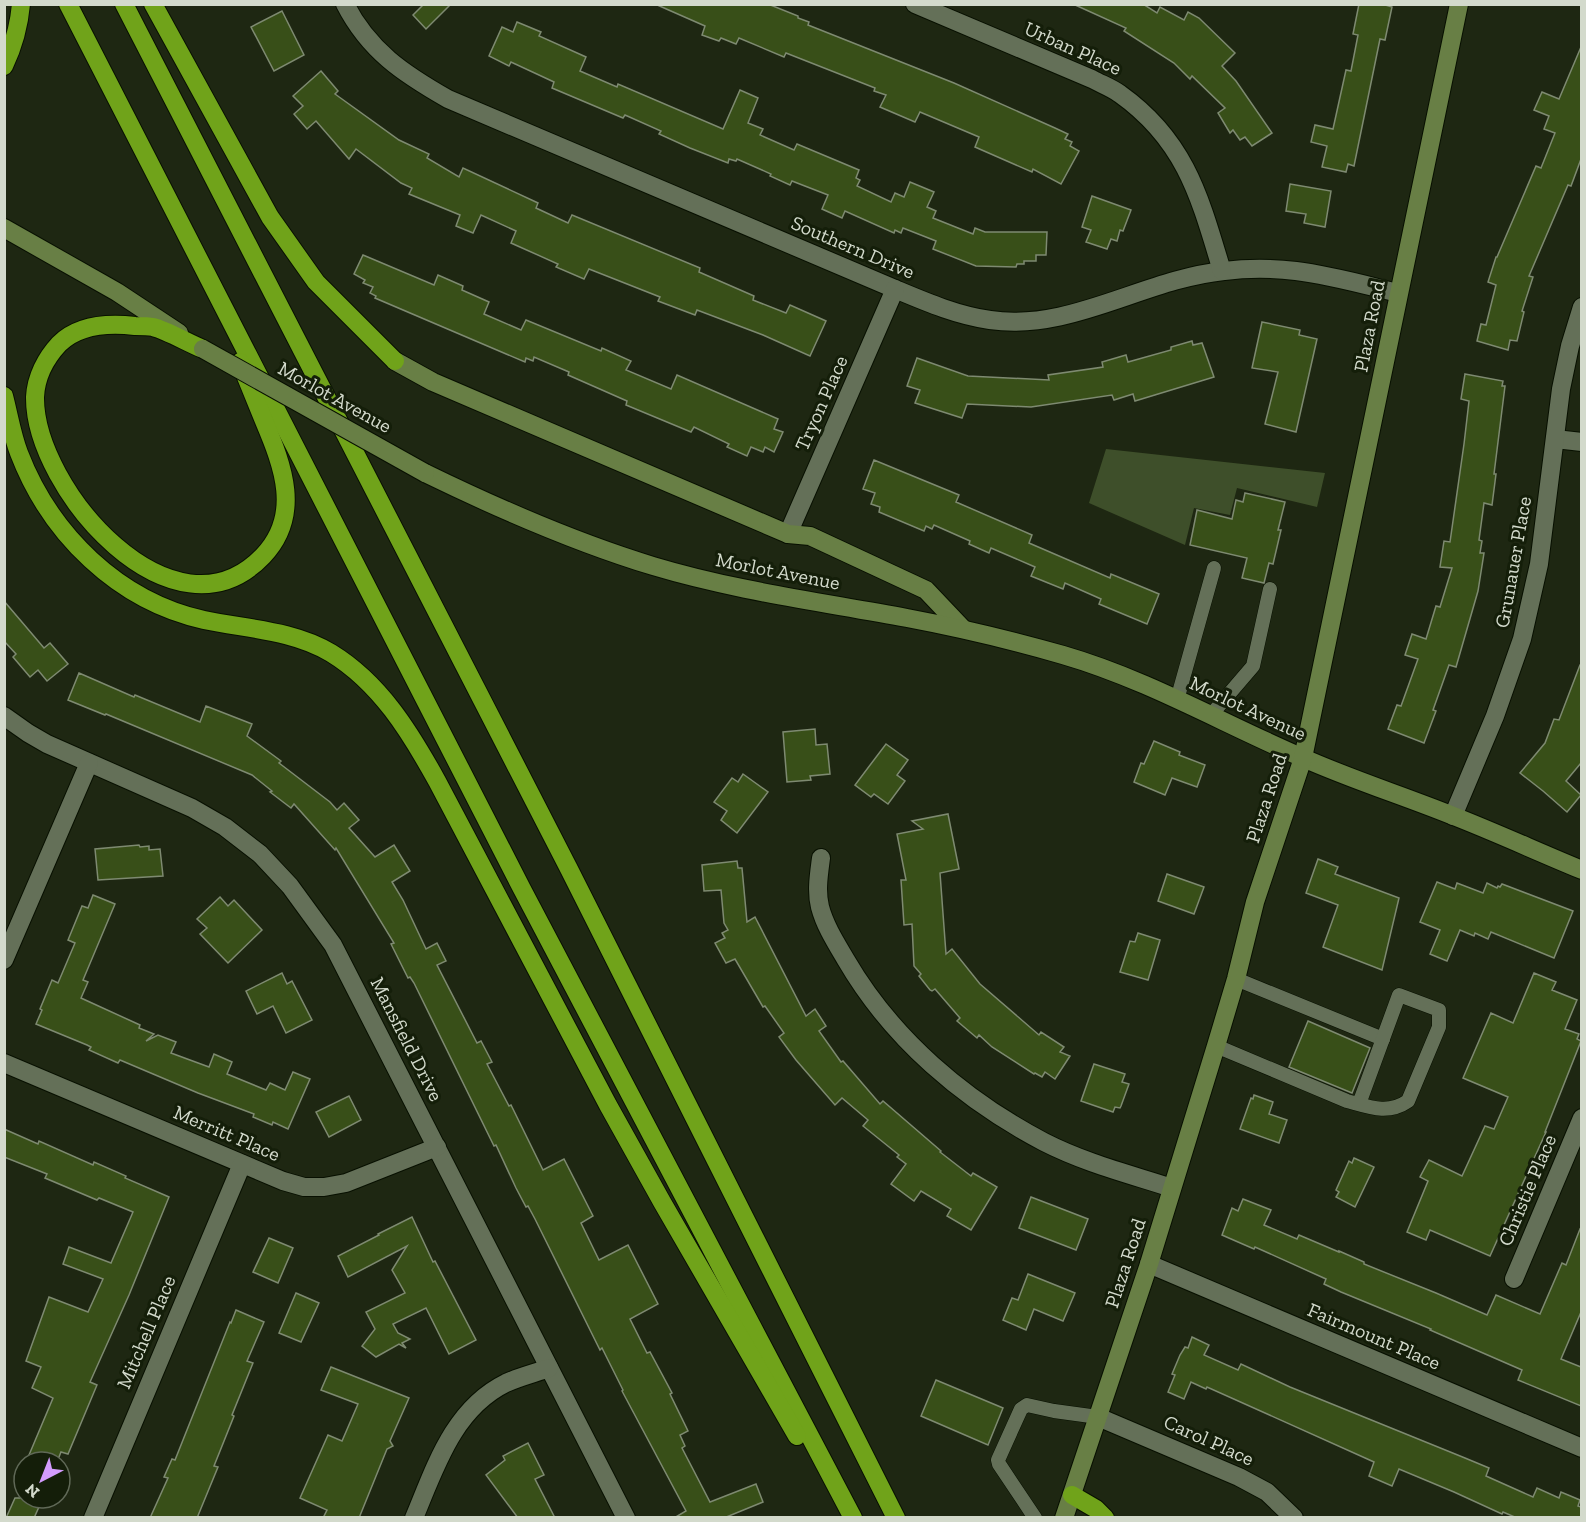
<svg xmlns="http://www.w3.org/2000/svg" width="1586" height="1522" font-family="'Zilla Slab',serif">
<rect width="100%" height="100%" fill="#1e2712"/>
<!-- green -->
<path fill="#3e4f2a" d="M1106 449 1325 473 1317 507 1237 488 1230 515 1194 508 1185 545 1089 503Z"/>
<!-- building -->
<g fill="#384f18" stroke="#7e8a71" stroke-width="1.5">
<path d="M424 4H451L426 29 413 15Z"/>
<path d="M655 4H768L798 16V18L809 22 808 25 954 83 1055 128 1068 134 1065 139 1072 142 1070 146 1079 151 1061 184 1033 169 1032 172 975 147 979 137 920 112 915 122 880 107 886 95 874 91 875 88 786 53 784 57 739 38 736 44 721 38 719 41 702 35 705 26Z"/>
<path d="M1073 4H1143L1157 13 1160 7 1184 20 1188 12 1199 18 1235 53 1222 66 1236 81 1272 133 1252 146 1245 137 1240 140 1233 130 1230 133 1218 113 1225 108 1192 76 1190 79 1174 63 1124 31 1126 28Z"/>
<path d="M1359 4H1382L1392 7 1385 40 1380 39 1354 166 1348 164 1346 172 1322 167 1327 146 1311 142 1315 125 1333 129 1346 70 1351 71 1358 35 1353 34Z"/>
<path d="M282 11 304 55 274 71 251 27Z"/>
<path d="M517 22 541 32 539 36 586 57 580 71 617 87 618 84 723 129 740 90 758 98 748 123 763 129 760 135 794 150 797 144 859 170 856 178 860 180 857 186 891 202 895 193 904 197 910 182 934 192 927 207 936 211 933 218 973 234 975 228 985 232H1047L1046 255H1036V261H1024V264H1017L1016 267 976 266 933 249 936 241 903 228 901 233 895 230 894 233 845 211 842 218 822 209 828 195 792 181 790 185 770 176 771 174 737 159 736 161 729 159 728 163 690 148 659 134 661 131 625 115 623 118 552 88 554 82 511 62 509 66 489 56 502 27 513 32Z"/>
<path d="M1581 47V159L1571 186 1568 185 1529 276 1533 277 1522 311 1524 312 1517 341 1510 340 1508 350 1477 341 1481 324 1486 325 1496 285 1488 282 1496 257H1497L1536 166 1541 168 1555 133 1544 129 1549 116 1534 110 1542 92 1559 99Z"/>
<path d="M321 71 338 91 335 94 399 140 429 154 427 158 459 177 463 168 538 203 536 208 568 223 572 215 700 268 699 272 754 296 753 300 786 313 790 305 826 321 810 356 763 335 697 310 695 315 658 301 660 297 589 269 584 279 556 267 558 264 511 243 516 231 481 215 473 233 456 226 460 215 409 194 412 188 401 183 356 149 349 159 316 121 307 129 294 114 303 106 293 96Z"/>
<path d="M1290 184 1331 191 1325 227 1304 223 1306 214 1286 211Z"/>
<path d="M1092 196 1131 210 1123 231 1120 230 1117 241 1111 239 1107 249 1086 242 1091 230 1082 227Z"/>
<path d="M363 255 434 285 438 275 463 286 462 290 489 302 484 314 521 330 526 320 601 351 602 348 631 361 626 370 671 389 677 375 778 419 774 429 783 432 774 452 765 447 763 452 751 447 747 456 727 447 729 444 694 427 691 432 626 405 627 401 568 375 569 372 534 357 533 361 526 358 525 362 375 298 376 296 370 293 373 287 363 283 365 280 354 274Z"/>
<path d="M1262 322 1300 330 1299 335 1317 339 1296 432 1265 424 1278 372 1252 368Z"/>
<path d="M1192 341 1193 345 1202 343 1214 377 1135 401 1133 394 1114 400 1112 395 1031 407 967 404 962 418 915 403 920 390 907 386 917 358 968 376 1049 380 1048 375 1103 367 1102 362 1126 355 1128 362 1171 350V347Z"/>
<path d="M1465 374 1503 381 1502 386H1505L1494 474H1496L1492 505 1484 503 1479 540 1482 541 1480 553H1484L1478 591 1456 667 1449 665 1433 710 1436 711 1424 743 1388 729 1397 705 1401 706 1418 659 1405 655 1412 634 1426 639 1436 606 1440 607 1452 568 1440 567 1444 541 1450 542 1464 444 1469 401 1461 399Z"/>
<path d="M874 460 959 495 956 502 1032 535 1029 543 1110 578 1111 574 1159 594 1147 624 1099 604 1101 599 1065 583 1063 589 1031 576 1035 567 991 548 989 553 969 544 970 541 934 525 932 529 926 526 924 531 879 512 880 507 871 504 875 493 863 489Z"/>
<path d="M1245 493 1285 502 1278 530H1281L1273 564 1269 563 1264 583 1242 578 1247 558 1190 545 1197 510 1232 519 1236 500 1243 502Z"/>
<path d="M4 601 44 648 50 643 68 664 47 681 38 670 30 677 13 657 16 654 4 641Z"/>
<path d="M1580 665H1581V763L1566 781 1581 795 1567 812 1543 791 1520 773 1545 743 1554 719 1559 720Z"/>
<path d="M79 673 134 697 135 695 200 722 206 706 252 724 247 736 281 761 279 763 330 802 337 810 344 803 359 820 349 828 375 857 394 845 410 871 392 882 403 900 426 949 437 943 446 961 437 965 477 1043 481 1041 492 1062 487 1064 509 1106 511 1105 543 1170 564 1159 593 1216 581 1223 599 1260 628 1245 658 1304 630 1319 647 1353 650 1352 672 1393 670 1394 688 1431 680 1435 685 1446 682 1448 710 1502 756 1484 763 1502 724 1518H674L686 1511 622 1391 623 1390 602 1348 600 1350 535 1219 528 1206 526 1207 516 1188 496 1145 494 1146 414 983 410 977 408 978 391 944 394 943 336 848 335 850 294 804 291 808 270 792 272 791 252 775 106 714 105 715 68 700Z"/>
<path d="M815 729 816 745 827 744 830 774 810 776 811 780 787 782 783 732Z"/>
<path d="M1154 741 1180 752 1179 755 1205 765 1197 787 1172 778 1165 795 1134 782 1141 763 1144 764Z"/>
<path d="M886 744 908 760 897 775 905 781 888 804 874 794 871 797 855 785Z"/>
<path d="M743 774 768 792 737 833 721 820 727 811 714 802 732 778 738 782Z"/>
<path d="M948 814 959 869 940 873 946 954 952 949 980 984 1039 1035 1041 1032 1064 1047 1060 1052 1070 1056 1055 1079 1045 1072 1042 1077 1035 1073 1034 1074 992 1047 979 1035 977 1038 957 1021 960 1018 935 989 932 991 930 990 919 976 921 974 914 966 912 924 904 925 901 880H906L897 834 923 829 912 821Z"/>
<path d="M139 845 140 847 149 846V850L160 849 163 876 98 880 95 849Z"/>
<path d="M1318 859 1338 867 1335 874 1399 898 1382 970 1323 947 1338 905 1306 893Z"/>
<path d="M737 861 738 868H742L747 922 755 917 806 1016 815 1009 826 1026 819 1031 841 1062 843 1061 880 1104 883 1101 941 1151 940 1152 971 1176 973 1173 997 1187 971 1230 947 1216 951 1209 921 1191 914 1201 891 1184 906 1164 897 1157 899 1155 863 1126 868 1120 842 1098 835 1105 796 1060 779 1037 784 1033 765 1006 763 1007 735 959 726 963 715 943 725 938 722 933 728 930 724 923 721 890 704 891 702 865Z"/>
<path d="M1167 874 1204 887 1194 914 1158 901Z"/>
<path d="M1437 882 1455 889 1457 883 1483 893 1487 883 1497 888 1498 886 1500 887 1502 884 1573 911 1554 958 1491 932 1488 939 1475 933 1474 936 1460 930 1447 961 1430 954 1440 930 1420 922Z"/>
<path d="M93 895 115 904 83 980 88 982 81 998 140 1025 139 1028 154 1034 146 1041 158 1035 176 1042 171 1053 209 1067 214 1054 232 1062 227 1074 266 1090 270 1083 285 1090 293 1072 310 1079 288 1129 273 1122 272 1125 253 1117 254 1114 198 1093 120 1060 118 1063 89 1050 91 1047 87 1045 36 1024 42 1010 40 1009 52 980 58 983 75 943 68 940 82 906 88 908Z"/>
<path d="M220 897 228 906 234 900 262 930 228 963 200 934 207 928 197 919Z"/>
<path d="M1138 933 1160 940 1148 980 1120 972 1130 941 1135 942Z"/>
<path d="M282 973 287 984 292 981 312 1020 286 1033 273 1006 257 1014 246 991Z"/>
<path d="M1534 973 1556 982 1552 990 1577 1000 1565 1029 1579 1034 1577 1039 1581 1041 1545 1132H1546L1490 1256 1430 1230 1426 1240 1407 1232 1428 1181 1420 1177 1429 1160 1462 1176 1485 1126 1494 1129 1508 1097 1463 1078 1491 1013 1513 1023Z"/>
<path d="M1308 1021 1370 1048 1352 1093 1289 1067Z"/>
<path d="M1094 1064 1125 1074 1122 1082 1129 1084 1121 1106 1120 1108 1115 1107 1113 1112 1081 1101Z"/>
<path d="M1254 1095 1273 1102 1269 1114 1287 1120 1279 1143 1240 1129 1251 1098 1253 1099Z"/>
<path d="M349 1096 361 1120 329 1137 316 1112Z"/>
<path d="M4 1129 38 1144 39 1141 93 1165 94 1162 126 1176 125 1178 169 1197 129 1295 90 1382 97 1385 68 1454 61 1452 57 1462H46L29 1455 53 1398 32 1388 41 1367 26 1361 49 1297 88 1312 103 1279 63 1264 69 1247 111 1263 133 1212 99 1198 97 1200 45 1178 47 1174 4 1157Z"/>
<path d="M1354 1158 1374 1167 1355 1207 1336 1197 1339 1192 1336 1190 1349 1161 1352 1163Z"/>
<path d="M1031 1197 1088 1219 1076 1250 1019 1228Z"/>
<path d="M1243 1199 1271 1210 1264 1225 1297 1239 1299 1235 1339 1252V1251L1364 1262V1264L1436 1293 1487 1315 1496 1295 1540 1314 1562 1263 1566 1265 1580 1229 1581 1230V1312L1561 1359 1581 1367V1406L1518 1380 1522 1370 1430 1330 1431 1329 1341 1292 1324 1284 1326 1279 1255 1247 1254 1249 1222 1235 1232 1208 1238 1211Z"/>
<path d="M412 1217 433 1262 435 1261 476 1340 449 1354 426 1308 393 1324 398 1333 410 1339 402 1343 406 1348 399 1344 376 1357 362 1346 375 1329 366 1312 405 1293 392 1270 407 1246 348 1277 338 1256 379 1235 378 1234Z"/>
<path d="M269 1238 293 1248 278 1283 253 1272Z"/>
<path d="M1028 1274 1075 1293 1063 1321 1034 1309 1026 1330 1003 1320 1012 1298 1018 1300Z"/>
<path d="M296 1293 319 1303 301 1342 279 1333Z"/>
<path d="M236 1310 264 1322 247 1361 253 1363 232 1415 234 1416 214 1466 218 1467 197 1518H150L168 1478 164 1477 172 1459 175 1460 230 1322 231 1323Z"/>
<path d="M1192 1337 1209 1345 1204 1355 1238 1370 1241 1364 1290 1387 1465 1458 1489 1468 1486 1476 1533 1497 1537 1488 1559 1498 1561 1492 1580 1500 1578 1506 1581 1507V1518H1517L1503 1512 1502 1514 1454 1492 1399 1469 1392 1486 1369 1476 1374 1462 1207 1387 1206 1389 1191 1382 1184 1399 1168 1392 1175 1375 1172 1374 1180 1355 1185 1347 1188 1348Z"/>
<path d="M331 1367 409 1398 390 1441 393 1446 387 1449 359 1518H323L327 1510 300 1498 328 1435 342 1441 358 1404 321 1390Z"/>
<path d="M936 1380 1003 1408 988 1445 921 1416Z"/>
<path d="M528 1443 544 1475 535 1479 555 1518H518L486 1475 505 1460 503 1456Z"/>
<path d="M15 1498H43L34 1518H6Z"/>
</g>
<g fill="none" stroke-linecap="round" stroke-linejoin="round">
<!-- lane casing -->
<g stroke="#081001" stroke-width="15">
<g id="lane">
<path d="M1177 700 1214 568"/>
<path d="M1211 715 1253 666 1270 589"/>
<path d="M1236 979 1383 1039"/>
<path d="M1216 1046 1347 1101C1369 1107 1388 1115 1408 1101L1439 1027V1010L1399 995 1359 1104"/>
<path d="M1035 1518 999 1464 998 1460 1021 1409 1027 1405 1054 1411 1098 1417"/>
</g>
</g>
<!-- street casing -->
<g stroke="#081001" stroke-width="20">
<g id="street">
<path d="M345 4C369 51 404 74 448 99L895 289C926 302 956 315 990 320 1071 332 1144 279 1224 271 1247 268 1272 268 1296 271 1330 275 1365 285 1398 293"/>
<path d="M915 4 1092 79C1101 84 1112 88 1120 94 1186 141 1200 198 1222 271"/>
<path d="M1555 439 1582 442"/>
<path d="M788 534 895 289"/>
<path d="M4 716 28 733 47 744 192 808 225 827 260 854 290 886 333 945 626 1518"/>
<path d="M1453 816 1495 716 1522 639 1539 564 1561 389 1570 346 1582 307"/>
<path d="M821 858C819 874 816 891 820 907 825 926 836 943 846 960 892 1039 964 1100 1044 1142 1085 1163 1129 1174 1172 1188"/>
<path d="M4 960 89 763"/>
<path d="M4 1063 283 1181 304 1187H324L346 1183 437 1147"/>
<path d="M1149 1264 1582 1448"/>
<path d="M1514 1279 1582 1118"/>
<path d="M1098 1417 1239 1477 1267 1492 1294 1518"/>
<path d="M93 1518 242 1164"/>
<path d="M414 1518C435 1468 453 1409 506 1383 519 1377 535 1373 549 1368"/>
</g>
</g>
<!-- secondary casing -->
<g stroke="#081001" stroke-width="20">
<g id="secondary">
<path d="M4 228 117 292 179 333"/>
<path d="M395 361 433 382 788 534 810 536 926 590 963 629"/>
<path d="M425 473C499 509 574 542 653 566 736 591 822 602 907 618 960 628 1011 640 1063 655 1146 679 1222 723 1301 757 1350 779 1401 795 1451 815 1495 832 1538 852 1582 870"/>
<path d="M1064 1518 1149 1264 1216 1046 1236 979 1255 902 1303 758 1459 4"/>
</g>
</g>
<!-- highway casing -->
<g stroke="#081001" stroke-width="20">
<g id="highway">
<path d="M68 4 522 889 853 1518"/>
<path d="M124 4 568 867 896 1518"/>
<path d="M153 4 270 217 316 282 395 361"/>
<path d="M4 66C14 45 19 27 21 4"/>
<path d="M203 349C188 343 168 331 153 327 148 326 141 326 135 326 109 323 79 324 59 344 46 358 36 377 35 397 34 489 174 649 263 556 302 515 283 466 264 421 256 401 248 382 240 362"/>
<path d="M4 396C9 415 12 435 19 453 50 534 118 601 204 620 246 629 293 630 331 653 380 683 410 732 437 781L608 1105 662 1202 797 1436"/>
<path d="M1072 1495 1096 1509 1105 1518"/>
</g>
</g>
<!-- lane -->
<use href="#lane" stroke="#647058" stroke-width="14"/>
<!-- street -->
<use href="#street" stroke="#647058" stroke-width="18"/>
<!-- secondary -->
<use href="#secondary" stroke="#687f45" stroke-width="18"/>
<!-- highway -->
<use href="#highway" stroke="#70a31a" stroke-width="18"/>
<!-- secondary-bridge casing -->
<g stroke="#081001" stroke-width="20" stroke-linecap="butt">
<path id="secondary-bridge" d="M203 349 425 473"/>
</g>
<!-- secondary-bridge -->
<use href="#secondary-bridge" stroke="#687f45" stroke-width="18"/>
</g>
<g text-anchor="middle" dominant-baseline="central" stroke-width="6" stroke-linejoin="round" paint-order="stroke">
<!-- street labels -->
<g font-size="20" fill="#d3dacc" stroke="#141e09">
<text transform="translate(1073 48) rotate(24)">Urban Place</text>
<text transform="translate(853 247) rotate(23)">Southern Drive</text>
<text transform="translate(1369 326) rotate(-79)">Plaza Road</text>
<text transform="translate(335 397) rotate(29)">Morlot Avenue</text>
<text transform="translate(821 403) rotate(-66)">Tryon Place</text>
<text transform="translate(1513 562) rotate(-80)">Grunauer Place</text>
<text transform="translate(778 571) rotate(11)">Morlot Avenue</text>
<text transform="translate(1248 708) rotate(25)">Morlot Avenue</text>
<text transform="translate(1266 798) rotate(-72)">Plaza Road</text>
<text transform="translate(407 1039) rotate(63)">Mansfield Drive</text>
<text transform="translate(227 1133) rotate(23)">Merritt Place</text>
<text transform="translate(1527 1190) rotate(-67)">Christie Place</text>
<text transform="translate(1125 1263) rotate(-72)">Plaza Road</text>
<text transform="translate(146 1332) rotate(-67)">Mitchell Place</text>
<text transform="translate(1374 1336) rotate(23)">Fairmount Place</text>
<text transform="translate(1209 1440) rotate(24)">Carol Place</text>
</g>
</g>
<!-- border -->
<rect width="1586" height="1522" fill="none" stroke="#d3dacc" stroke-width="12"/>
<!-- north arrow -->
<g transform="translate(42 1480) rotate(222)"><circle r="28" fill="#141e09" stroke="#606957" stroke-width="1.5"/>
<path d="M0-4.5L10 22L0 15L-10 22Z" fill="#d39cfd"/>
<text y="-9" font-size="16" font-weight="bold" text-anchor="middle" fill="#d3dacc">N</text>
</g>
</svg>
